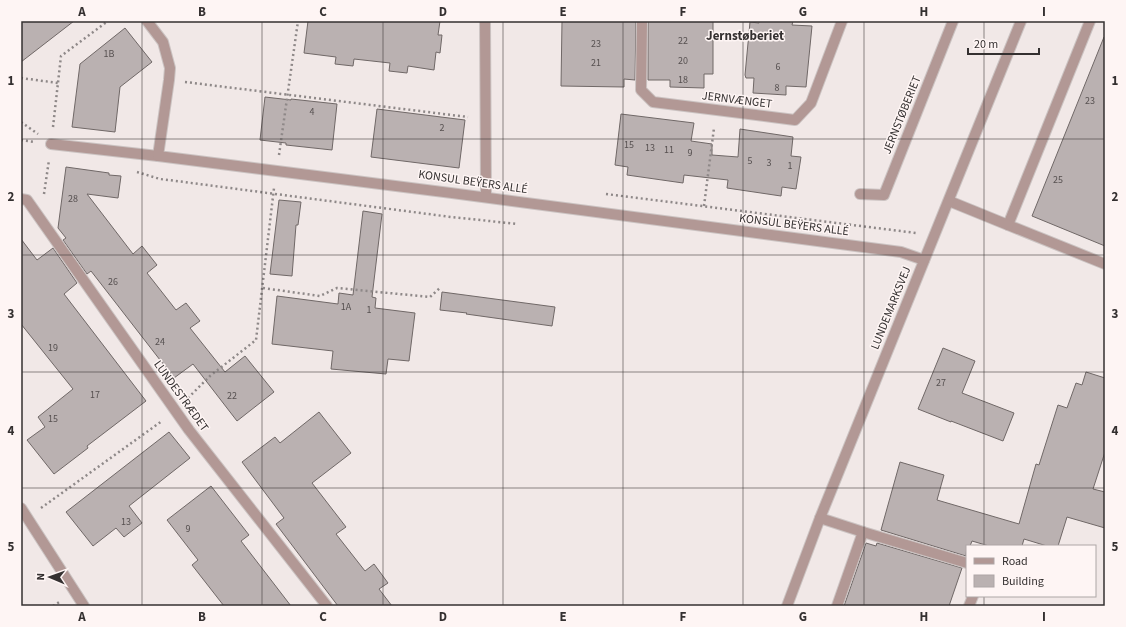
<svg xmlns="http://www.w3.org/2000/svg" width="1126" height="627" font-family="'Source Sans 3',sans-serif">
<rect width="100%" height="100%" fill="#f1e8e7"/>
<!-- building -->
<g fill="#bab1b1" stroke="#706867">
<path d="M21 21H74L21 62Z"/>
<path d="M308 21H440L438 35H442L440 53 436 52 434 70 408 66 407 73 389 71 390 63 354 59 353 66 335 64 336 57 304 53Z"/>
<path d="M562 21H636L635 80 624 79V87L561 86Z"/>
<path d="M648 21H713V74H704V88L670 87V80H648Z"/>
<path d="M759 21H793L792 25 812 26 806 87 786 86V95L753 93 754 78H746L745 75 750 22 759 23Z"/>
<path d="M125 28 152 62 120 87 115 132 72 127 80 64Z"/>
<path d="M1104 37H1105V246L1032 216Z"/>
<path d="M265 97 291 100V99L337 104 332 150 286 145V143L260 140Z"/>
<path d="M377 109 465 120 459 168 371 157Z"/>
<path d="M621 114 694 123 691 141 712 144V155L738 157 740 129 793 137 791 156 801 157 796 189 782 187 781 196 727 188 728 180 684 175 683 183 627 175 628 167 615 165Z"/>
<path d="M66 167 109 173V175L121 176 118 198 87 194 133 254 142 246 157 265 147 273 176 310 186 303 200 321 190 328 225 372 245 356 274 392 237 421 193 364 174 378 91 271 87 274 63 240 66 238 58 228Z"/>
<path d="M279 200 301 202 298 225H296L292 276 270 274Z"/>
<path d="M363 211 382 214 372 297 376 298 375 308 415 313 409 361 388 359 386 374 331 369 333 351 272 344 277 296 338 304 339 293 353 295Z"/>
<path d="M21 239 37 260 53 248 77 283 64 294 146 401 87 446 88 448 54 474 27 440 45 427 38 417 73 389 21 324Z"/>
<path d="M442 292 555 307 552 326 466 314 467 313 440 310Z"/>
<path d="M943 348 975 361 962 393 1014 413 1003 441 951 421V422L918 409Z"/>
<path d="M1086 372 1105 378V452L1093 489 1105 492V528L1067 517 1058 546H1047L1024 539 1022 546H989L972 541 970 546H967L966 556 881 530 900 462 944 475 937 500 1019 524 1036 464 1039 465 1058 405 1067 408 1076 383 1082 385Z"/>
<path d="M319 412 351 453 312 483 346 527 336 534 365 571 374 564 388 583 379 589 392 606H338L276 524 284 518 242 462 275 437 280 443Z"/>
<path d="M169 432 190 458 129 506 142 523 124 537 116 528 93 546 66 512Z"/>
<path d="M211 486 249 535 241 541 291 606H224L192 565 198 560 167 520Z"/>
<path d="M866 543 876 546 877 543 962 568 949 606H844Z"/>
</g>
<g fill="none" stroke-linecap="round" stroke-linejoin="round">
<!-- service casing -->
<g stroke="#cbc3c2" stroke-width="12">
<g id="service">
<path d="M485 21 486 197"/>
<path d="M1090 21 1008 225 1105 264"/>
<path d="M51 144 158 156"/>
<path d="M949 201 1008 225"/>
<path d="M820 518 863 532 967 563"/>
<path d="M837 606 863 532"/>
<path d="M969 606 973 596"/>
</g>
</g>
<!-- minor casing -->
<g stroke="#cbc3c2" stroke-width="12">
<g id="minor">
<path d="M147 21 163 42 170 68 169 80 158 156C406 186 653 220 901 252L924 260"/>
<path d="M642 21 641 90 653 102 795 120 811 103 842 21"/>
<path d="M860 194 884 195 953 21"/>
<path d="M21 199 27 200 189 430 327 606"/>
<path d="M21 508 84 606"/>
</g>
</g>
<!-- tertiary casing -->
<g stroke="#cbc3c2" stroke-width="12">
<path id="tertiary" d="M787 606 820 518 1021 21"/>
</g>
<!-- path -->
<g stroke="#8e8888" stroke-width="2.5" stroke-dasharray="2 3" stroke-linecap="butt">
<path d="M21 78 58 83"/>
<path d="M185 82 468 117"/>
<path d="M21 122 38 134"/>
<path d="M53 127 61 56 108 21"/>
<path d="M21 140 35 142"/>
<path d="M279 155 298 21"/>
<path d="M137 172 160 179 184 182 451 217 518 224"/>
<path d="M44 194 49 160"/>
<path d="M606 194 916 233"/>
<path d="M704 206 714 128"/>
<path d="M263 288 320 296 337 288 430 297 441 287"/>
<path d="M188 398 210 376 256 340 274 188"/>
<path d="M41 508 162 421"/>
<path d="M53 606 61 601"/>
</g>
<!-- service -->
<use href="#service" stroke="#b29895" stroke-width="10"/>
<!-- minor -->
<use href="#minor" stroke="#b29895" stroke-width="10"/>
<!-- tertiary -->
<use href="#tertiary" stroke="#b29895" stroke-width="10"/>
</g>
<!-- grid -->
<path fill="none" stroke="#343030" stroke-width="1" stroke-opacity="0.55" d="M142 21V606M262 21V606M383 21V606M503 21V606M623 21V606M743 21V606M864 21V606M984 21V546M21 139H1105M21 255H1105M21 372H1105M21 488H1105M984 596V606"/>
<g text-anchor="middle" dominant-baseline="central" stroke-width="3" stroke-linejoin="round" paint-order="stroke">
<!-- number labels -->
<g font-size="10" fill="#565050">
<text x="683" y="41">22</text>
<text x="596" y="44">23</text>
<text x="109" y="54">1B</text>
<text x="683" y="61">20</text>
<text x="596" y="63">21</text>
<text x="778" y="67">6</text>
<text x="683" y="80">18</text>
<text x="777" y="88">8</text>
<text x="1090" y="101">23</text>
<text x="312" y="112">4</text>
<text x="442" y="128">2</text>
<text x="629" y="145">15</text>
<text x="650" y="148">13</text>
<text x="669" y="150">11</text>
<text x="690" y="153">9</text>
<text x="750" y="161">5</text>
<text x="769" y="163">3</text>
<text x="790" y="166">1</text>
<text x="1058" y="180">25</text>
<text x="73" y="199">28</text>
<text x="113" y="282">26</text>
<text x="346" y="307">1A</text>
<text x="369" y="310">1</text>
<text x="160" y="342">24</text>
<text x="53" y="348">19</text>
<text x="941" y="383">27</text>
<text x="95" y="395">17</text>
<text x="232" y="396">22</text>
<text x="53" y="419">15</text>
<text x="126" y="522">13</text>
<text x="188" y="529">9</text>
</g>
<!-- street labels -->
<g font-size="12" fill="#343030" stroke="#fef5f4">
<text transform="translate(737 100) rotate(7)">JERNVÆNGET</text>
<text transform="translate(902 115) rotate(-68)">JERNSTØBERIET</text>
<text transform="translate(473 182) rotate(8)">KONSUL BEŸERS ALLÉ</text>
<text transform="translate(794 225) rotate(7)">KONSUL BEŸERS ALLÉ</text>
<text transform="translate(891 308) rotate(-68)">LUNDEMARKSVEJ</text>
<text transform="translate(181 396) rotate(54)">LUNDESTRÆDET</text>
</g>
<!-- neighbourhood labels -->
<g font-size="13" font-weight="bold" fill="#343030" stroke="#fef5f4">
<text x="745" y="36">Jernstøberiet</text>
</g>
</g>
<!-- border -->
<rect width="1126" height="627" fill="none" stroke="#fef5f4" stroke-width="44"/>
<!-- legend -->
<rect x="966" y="545" width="130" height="52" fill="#fef5f4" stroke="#ada6a6"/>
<rect x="974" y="558" width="20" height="6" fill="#b29895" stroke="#ada6a6"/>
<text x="1002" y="565" font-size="12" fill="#343030">Road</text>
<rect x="974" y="575" width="20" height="12" fill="#bab1b1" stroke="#ada6a6"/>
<text x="1002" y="585" font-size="12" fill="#343030">Building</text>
<!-- north arrow -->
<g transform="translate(50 577) rotate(272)" stroke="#fef5f4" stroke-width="3" paint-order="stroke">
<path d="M0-3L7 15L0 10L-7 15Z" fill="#343030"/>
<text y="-6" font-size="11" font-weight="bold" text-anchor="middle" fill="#343030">N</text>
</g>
<!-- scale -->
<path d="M968 48v6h71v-6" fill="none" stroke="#343030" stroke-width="2"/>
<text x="974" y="48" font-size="12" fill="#343030" stroke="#fef5f4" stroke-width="3" paint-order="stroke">20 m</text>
<rect x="22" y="22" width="1082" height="583" fill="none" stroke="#343030" stroke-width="1.5"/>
<g font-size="13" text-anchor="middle" font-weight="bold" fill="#343030">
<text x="82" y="16">A</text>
<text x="202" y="16">B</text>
<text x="323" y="16">C</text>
<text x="443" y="16">D</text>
<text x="563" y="16">E</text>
<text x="683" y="16">F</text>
<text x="803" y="16">G</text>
<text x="924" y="16">H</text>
<text x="1044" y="16">I</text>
<text x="11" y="85">1</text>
<text x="1115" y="85">1</text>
<text x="11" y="201">2</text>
<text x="1115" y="201">2</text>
<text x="11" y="318">3</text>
<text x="1115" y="318">3</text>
<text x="11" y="435">4</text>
<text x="1115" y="435">4</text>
<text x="11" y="551">5</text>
<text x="1115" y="551">5</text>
<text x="82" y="621">A</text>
<text x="202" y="621">B</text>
<text x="323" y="621">C</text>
<text x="443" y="621">D</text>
<text x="563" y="621">E</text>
<text x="683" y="621">F</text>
<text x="803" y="621">G</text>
<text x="924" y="621">H</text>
<text x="1044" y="621">I</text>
</g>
</svg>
